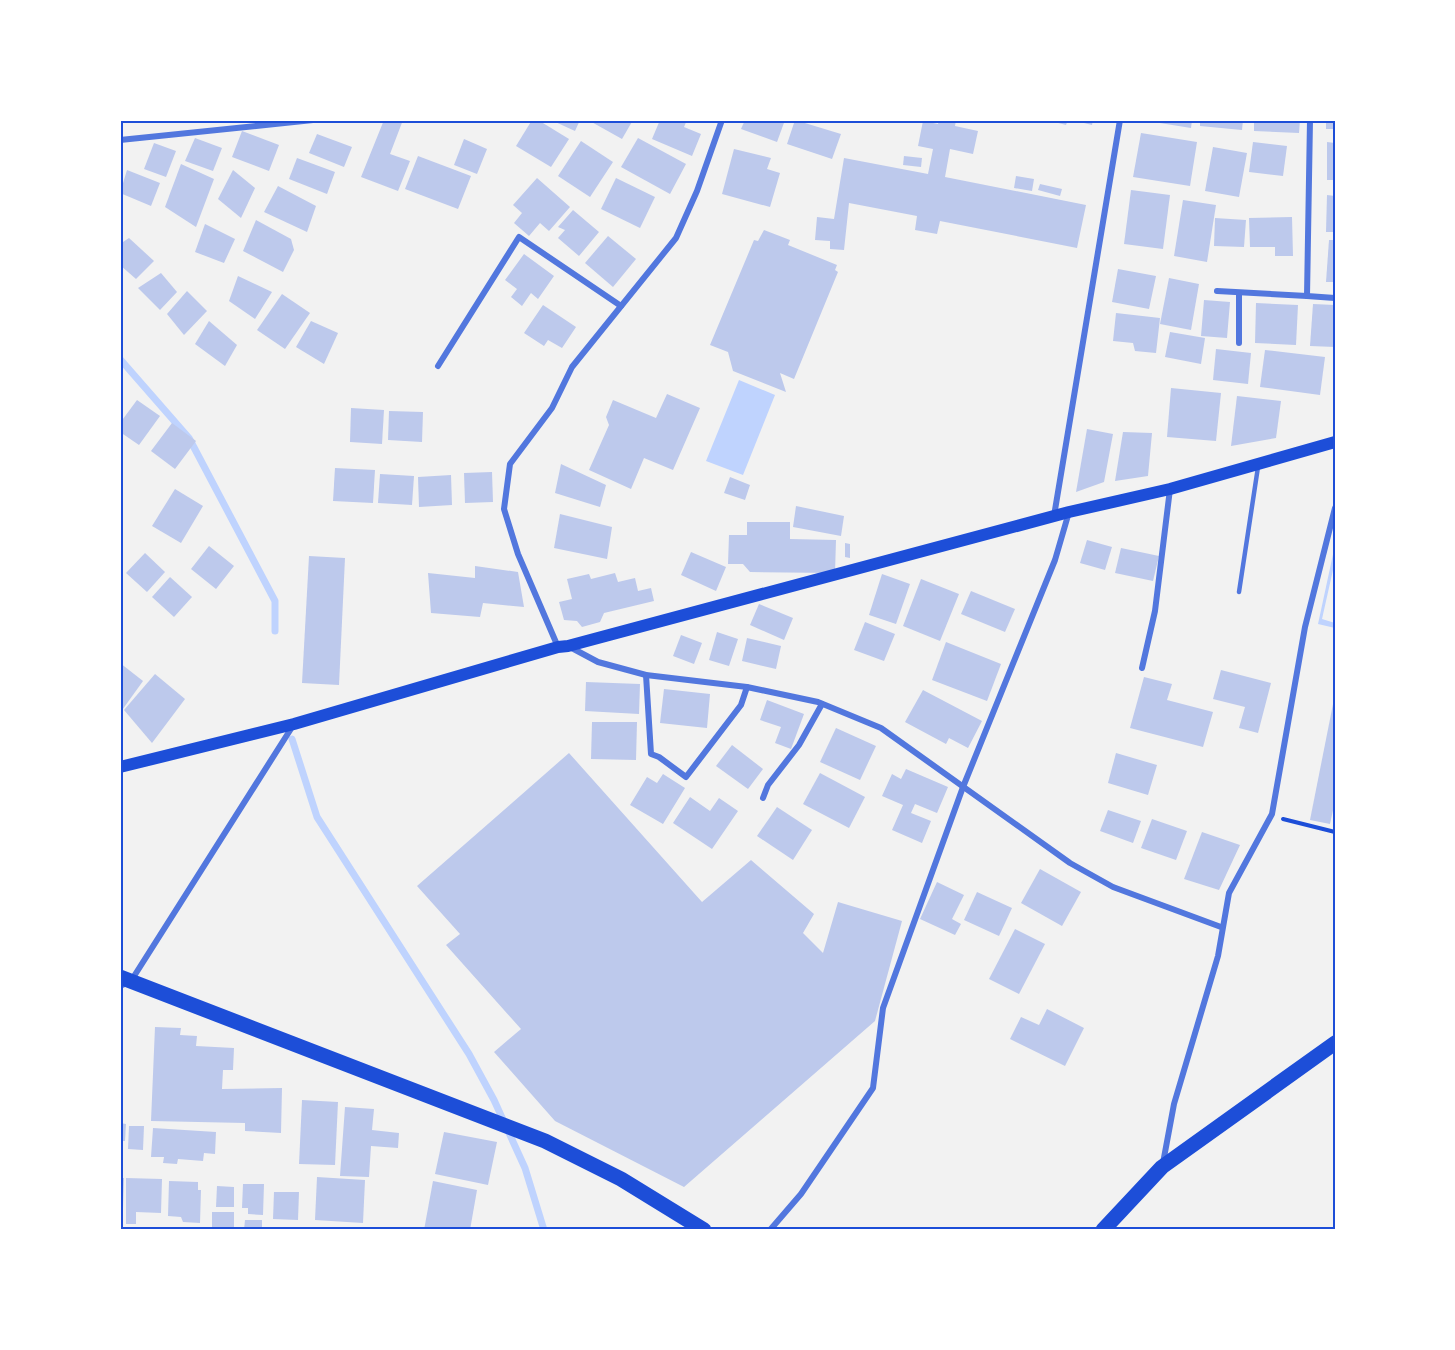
<svg xmlns="http://www.w3.org/2000/svg" width="1455" height="1350" font-family="'Varela Round',sans-serif">
<rect width="100%" height="100%" fill="#f2f2f2"/>
<!-- water -->
<g fill="#bfd3fe">
<path d="M739 380 775 395 743 475 706 461Z"/>
<path d="M1335 545V561L1322 619 1335 623V628L1318 624Z"/>
</g>
<g fill="none" stroke-linecap="round" stroke-linejoin="round">
<!-- stream -->
<g stroke="#bfd3fe" stroke-width="7">
<path d="M120 359 189 438 275 601V631"/>
<path d="M292 739 317 817 469 1054 494 1100 525 1168 544 1230"/>
</g>
</g>
<!-- building -->
<g fill="#bdc9ec">
<path d="M384 120H403L390 154 410 161 398 191 361 177Z"/>
<path d="M532 120H538L569 139 551 167 516 146Z"/>
<path d="M551 120H580L575 131Z"/>
<path d="M588 120H633L622 139Z"/>
<path d="M660 120H687L684 127 701 134 692 156 652 139Z"/>
<path d="M745 120H785L777 142 741 129Z"/>
<path d="M795 120 841 134 832 159 787 144Z"/>
<path d="M939 120H956L955 126 978 131 973 154 950 149 945 177 1086 205 1077 248 940 221 937 234 915 230 917 216 849 203 844 250 830 249V241L815 240 817 217 834 219 844 158 928 174 933 149 918 146 923 121 938 124Z"/>
<path d="M1047 120H1068L1066 125Z"/>
<path d="M1072 120H1093L1092 125Z"/>
<path d="M1141 120H1192L1191 128Z"/>
<path d="M1200 120H1243L1242 130 1200 126Z"/>
<path d="M1254 120H1300L1299 133 1254 131Z"/>
<rect x="1326" y="120" width="9" height="9"/>
<path d="M242 131 279 145 269 171 232 157Z"/>
<path d="M1141 133 1197 142 1190 186 1133 177Z"/>
<path d="M317 134 352 147 344 167 309 153Z"/>
<path d="M195 138 222 148 213 171 185 161Z"/>
<path d="M638 138 686 164 670 194 621 167Z"/>
<path d="M464 139 487 149 477 174 454 165Z"/>
<path d="M581 141 613 162 590 197 558 176Z"/>
<path d="M1253 142 1287 146 1283 176 1249 172Z"/>
<path d="M1327 142 1335 143V180H1327Z"/>
<path d="M154 143 176 151 166 177 144 169Z"/>
<path d="M1213 147 1247 153 1239 197 1205 191Z"/>
<path d="M734 149 771 158 767 169 780 173 770 207 722 194Z"/>
<path d="M418 156 471 176 458 209 405 189Z"/>
<path d="M904 156 922 158 921 167 903 165Z"/>
<path d="M297 158 335 172 327 194 289 179Z"/>
<path d="M181 164 214 179 196 227 165 207Z"/>
<path d="M127 170 160 183 151 206 120 193Z"/>
<path d="M233 170 255 188 241 218 218 199Z"/>
<path d="M1016 176 1034 179 1032 191 1014 188Z"/>
<path d="M537 178 570 207 549 231 540 223 529 236 514 223 522 213 513 205Z"/>
<path d="M616 178 655 197 640 228 601 209Z"/>
<path d="M1040 184 1062 189 1060 196 1038 190Z"/>
<path d="M278 186 316 206 307 232 264 212Z"/>
<path d="M1131 190 1170 195 1163 249 1124 244Z"/>
<path d="M1327 195 1335 196V232H1326Z"/>
<path d="M1183 200 1216 205 1207 262 1174 256Z"/>
<path d="M573 210 599 232 579 256 558 238 565 230 558 227Z"/>
<path d="M1292 217 1293 256H1275V247H1250L1249 218Z"/>
<path d="M1215 218 1246 220 1244 247 1214 246Z"/>
<path d="M256 220 291 239 294 250 283 272 243 251Z"/>
<path d="M205 224 235 239 224 263 195 252Z"/>
<path d="M764 230 790 240 788 245 837 265 835 270 838 272 794 379 780 373 786 392 733 371 728 352 710 345 754 240 758 241Z"/>
<path d="M608 236 636 259 613 287 585 263Z"/>
<path d="M129 238 154 261 136 279 120 265V244Z"/>
<path d="M1329 240H1335V282H1326Z"/>
<path d="M524 254 554 276 538 299 531 293 522 306 511 297 517 289 505 280Z"/>
<path d="M1118 269 1156 276 1149 309 1112 302Z"/>
<path d="M161 273 177 292 160 310 138 288Z"/>
<path d="M238 276 272 292 255 319 229 301Z"/>
<path d="M1169 278 1199 284 1191 330 1160 324Z"/>
<path d="M187 291 207 311 184 335 167 314Z"/>
<path d="M282 294 310 313 285 349 257 330Z"/>
<path d="M1204 300 1230 302 1227 338 1201 336Z"/>
<path d="M1256 303 1298 305 1296 345 1255 343Z"/>
<path d="M1313 304 1335 305V347L1310 346Z"/>
<path d="M543 305 576 327 562 348 548 340 544 346 524 333Z"/>
<path d="M1116 313 1160 318 1156 353 1135 351 1133 343 1113 341Z"/>
<path d="M209 321 237 345 225 366 195 344Z"/>
<path d="M311 321 338 333 324 364 296 347Z"/>
<path d="M1170 332 1205 338 1201 364 1165 357Z"/>
<path d="M1216 349 1251 353 1248 384 1213 380Z"/>
<path d="M1265 350 1325 357 1320 395 1260 387Z"/>
<path d="M1171 388 1221 393 1216 441 1167 437Z"/>
<path d="M667 394 700 408 673 470 644 458 631 489 589 470 609 425 606 417 613 400 656 418Z"/>
<path d="M1237 396 1281 401 1276 438 1231 446Z"/>
<path d="M137 400 160 416 139 445 120 432V423Z"/>
<path d="M351 408 384 410 382 444 350 442Z"/>
<path d="M389 411 423 412 422 442 388 440Z"/>
<path d="M172 423 196 441 175 469 151 451Z"/>
<path d="M1087 429 1113 434 1104 482 1076 492Z"/>
<path d="M1123 432 1152 433 1148 476 1115 481Z"/>
<path d="M561 464 606 485 600 507 555 493Z"/>
<path d="M335 468 375 470 373 503 333 501Z"/>
<path d="M492 472 493 502 465 503 464 473Z"/>
<path d="M380 474 414 476 412 505 378 503Z"/>
<path d="M451 475 452 505 419 507 418 477Z"/>
<path d="M730 477 750 485 745 500 724 493Z"/>
<path d="M175 489 203 506 181 543 152 526Z"/>
<path d="M796 506 844 516 841 536 793 527Z"/>
<path d="M560 514 612 527 607 559 554 548Z"/>
<path d="M747 522H790V539L836 540 835 573 750 572 743 564H728L729 535H747Z"/>
<path d="M1087 540 1112 547 1105 570 1080 563Z"/>
<path d="M845 543 850 544V558L845 557Z"/>
<path d="M209 546 234 566 216 589 191 569Z"/>
<path d="M1121 548 1159 556 1153 581 1115 573Z"/>
<path d="M691 552 726 567 716 591 681 575Z"/>
<path d="M145 553 165 572 147 592 126 573Z"/>
<path d="M309 556 345 558 339 685 302 683Z"/>
<path d="M475 566 518 572 524 607 483 603 480 617 431 613 428 573 475 578Z"/>
<path d="M615 573 618 582 635 578 638 591 651 588 654 601 604 613 600 622 582 627 577 621 564 620 559 602 572 599 567 579 589 574 591 579Z"/>
<path d="M882 574 910 584 896 624 869 615Z"/>
<path d="M170 577 192 597 174 617 152 597Z"/>
<path d="M921 579 959 594 940 641 903 626Z"/>
<path d="M971 591 1015 609 1005 632 961 614Z"/>
<path d="M759 604 793 618 784 640 750 625Z"/>
<path d="M865 622 895 634 884 661 854 650Z"/>
<path d="M717 632 738 639 729 666 709 660Z"/>
<path d="M681 635 702 643 694 664 673 656Z"/>
<path d="M747 638 781 646 776 669 742 661Z"/>
<path d="M946 642 1001 664 987 701 932 680Z"/>
<path d="M120 663 143 681 120 713Z"/>
<path d="M1221 670 1271 683 1258 733 1239 728 1245 707 1213 699Z"/>
<path d="M155 674 185 699 152 743 124 710Z"/>
<path d="M1144 677 1172 684 1167 700 1213 712 1203 747 1130 728Z"/>
<path d="M586 682 640 684 639 714 585 711Z"/>
<path d="M664 689 710 694 707 728 660 723Z"/>
<path d="M923 690 982 721 968 748 949 738 946 744 905 722Z"/>
<path d="M1334 699 1335 801 1330 824 1310 820Z"/>
<path d="M767 700 804 714 791 749 775 743 781 727 760 720Z"/>
<path d="M592 722H637L636 760 591 759Z"/>
<path d="M836 728 876 746 860 780 820 762Z"/>
<path d="M732 745 763 769 748 789 716 766Z"/>
<path d="M569 753 702 902 751 860 814 914 803 933 823 953 838 902 902 921 875 1021 684 1187 555 1121 494 1052 521 1029 446 945 460 934 417 886Z"/>
<path d="M1116 753 1157 765 1148 795 1108 783Z"/>
<path d="M906 769 948 787 937 813 915 804 911 813 931 821 922 843 892 830 903 805 882 796 892 774 901 779Z"/>
<path d="M820 773 865 797 849 828 803 804Z"/>
<path d="M663 774 685 788 663 824 630 805 647 777 657 783Z"/>
<path d="M690 797 710 811 719 798 738 811 712 849 673 823Z"/>
<path d="M777 807 812 830 793 860 757 836Z"/>
<path d="M1108 810 1141 821 1133 843 1100 831Z"/>
<path d="M1152 819 1187 831 1176 860 1141 848Z"/>
<path d="M1202 832 1240 845 1219 890 1184 879Z"/>
<path d="M1040 869 1081 892 1062 926 1021 903Z"/>
<path d="M937 882 964 895 952 919 961 924 955 935 920 919Z"/>
<path d="M977 892 1012 908 999 936 964 920Z"/>
<path d="M1015 929 1045 944 1019 994 989 979Z"/>
<path d="M1047 1009 1084 1028 1065 1066 1010 1039 1021 1017 1039 1025Z"/>
<path d="M155 1027 181 1028 180 1035 197 1036 196 1046 234 1048 233 1070H223L222 1089 282 1088 281 1133 245 1131V1123L151 1121Z"/>
<path d="M302 1100 338 1102 335 1165 299 1164Z"/>
<path d="M345 1107 374 1109 372 1130 399 1133 398 1148 371 1146 369 1177 340 1176Z"/>
<path d="M120 1123 126 1124 125 1141H120Z"/>
<path d="M129 1126H144L143 1150 128 1149Z"/>
<path d="M153 1128 216 1132 215 1154 204 1153 203 1161 178 1159 177 1164 163 1163 164 1157H151Z"/>
<path d="M444 1132 497 1142 488 1185 435 1174Z"/>
<path d="M317 1177 365 1180 363 1223 315 1220Z"/>
<path d="M120 1178H124L123 1208H120Z"/>
<path d="M126 1178 162 1179 161 1213 136 1212V1224H126Z"/>
<path d="M169 1181 198 1182V1190H201L200 1223 183 1222 181 1217 168 1216Z"/>
<path d="M433 1181 477 1190 470 1230H424Z"/>
<path d="M243 1184H264L263 1215 248 1214V1208H242Z"/>
<path d="M217 1186 234 1187V1207H216Z"/>
<path d="M274 1192H299L298 1220 273 1219Z"/>
<rect x="212" y="1212" width="22" height="18"/>
<path d="M245 1220H262V1230H244Z"/>
</g>
<g fill="none" stroke-linecap="round" stroke-linejoin="round">
<!-- path -->
<path stroke="#1d4ed8" stroke-width="4" d="M1283 819 1335 832"/>
<!-- service -->
<path stroke="#5277de" stroke-width="4.5" d="M1239 592 1258 467"/>
<!-- minor -->
<g stroke="#5277de" stroke-width="6">
<path d="M1310 120 1307 296 1335 298"/>
<path d="M120 140 313 120"/>
<path d="M1217 291 1307 296"/>
<path d="M1239 293V343"/>
<path d="M438 366 519 237 621 306"/>
<path d="M1054 516 1120 120"/>
<path d="M568 646 598 662 646 675 747 687 818 702 881 728 1070 863 1113 887 1221 927"/>
<path d="M558 647 518 554 504 509 510 464 552 408 572 367 676 238 697 191 722 120"/>
<path d="M1142 668 1155 611 1170 489"/>
<path d="M646 675 651 754 659 757 686 777 741 705 747 687"/>
<path d="M763 798 768 785 799 745 822 704"/>
<path d="M120 986 131 981 294 724"/>
<path d="M1163 1163 1174 1104 1218 956 1229 893 1272 814 1305 627 1335 508"/>
<path d="M770 1230 801 1194 873 1088 883 1008 963 787 1055 560 1069 512"/>
</g>
<!-- secondary -->
<path stroke="#1d4ed8" stroke-width="12" d="M120 767 294 724 558 647 568 646 1069 512 1170 489 1335 442"/>
<!-- primary -->
<g stroke="#1d4ed8" stroke-width="15">
<path d="M120 977 545 1141 621 1179 704 1230"/>
<path d="M1103 1230 1162 1167 1335 1043"/>
</g>
</g>
<!-- border -->
<rect width="1455" height="1350" fill="none" stroke="#ffffff" stroke-width="243"/>
<rect x="122" y="122" width="1212" height="1106" fill="none" stroke="#1d4ed8" stroke-width="2"/>
</svg>
